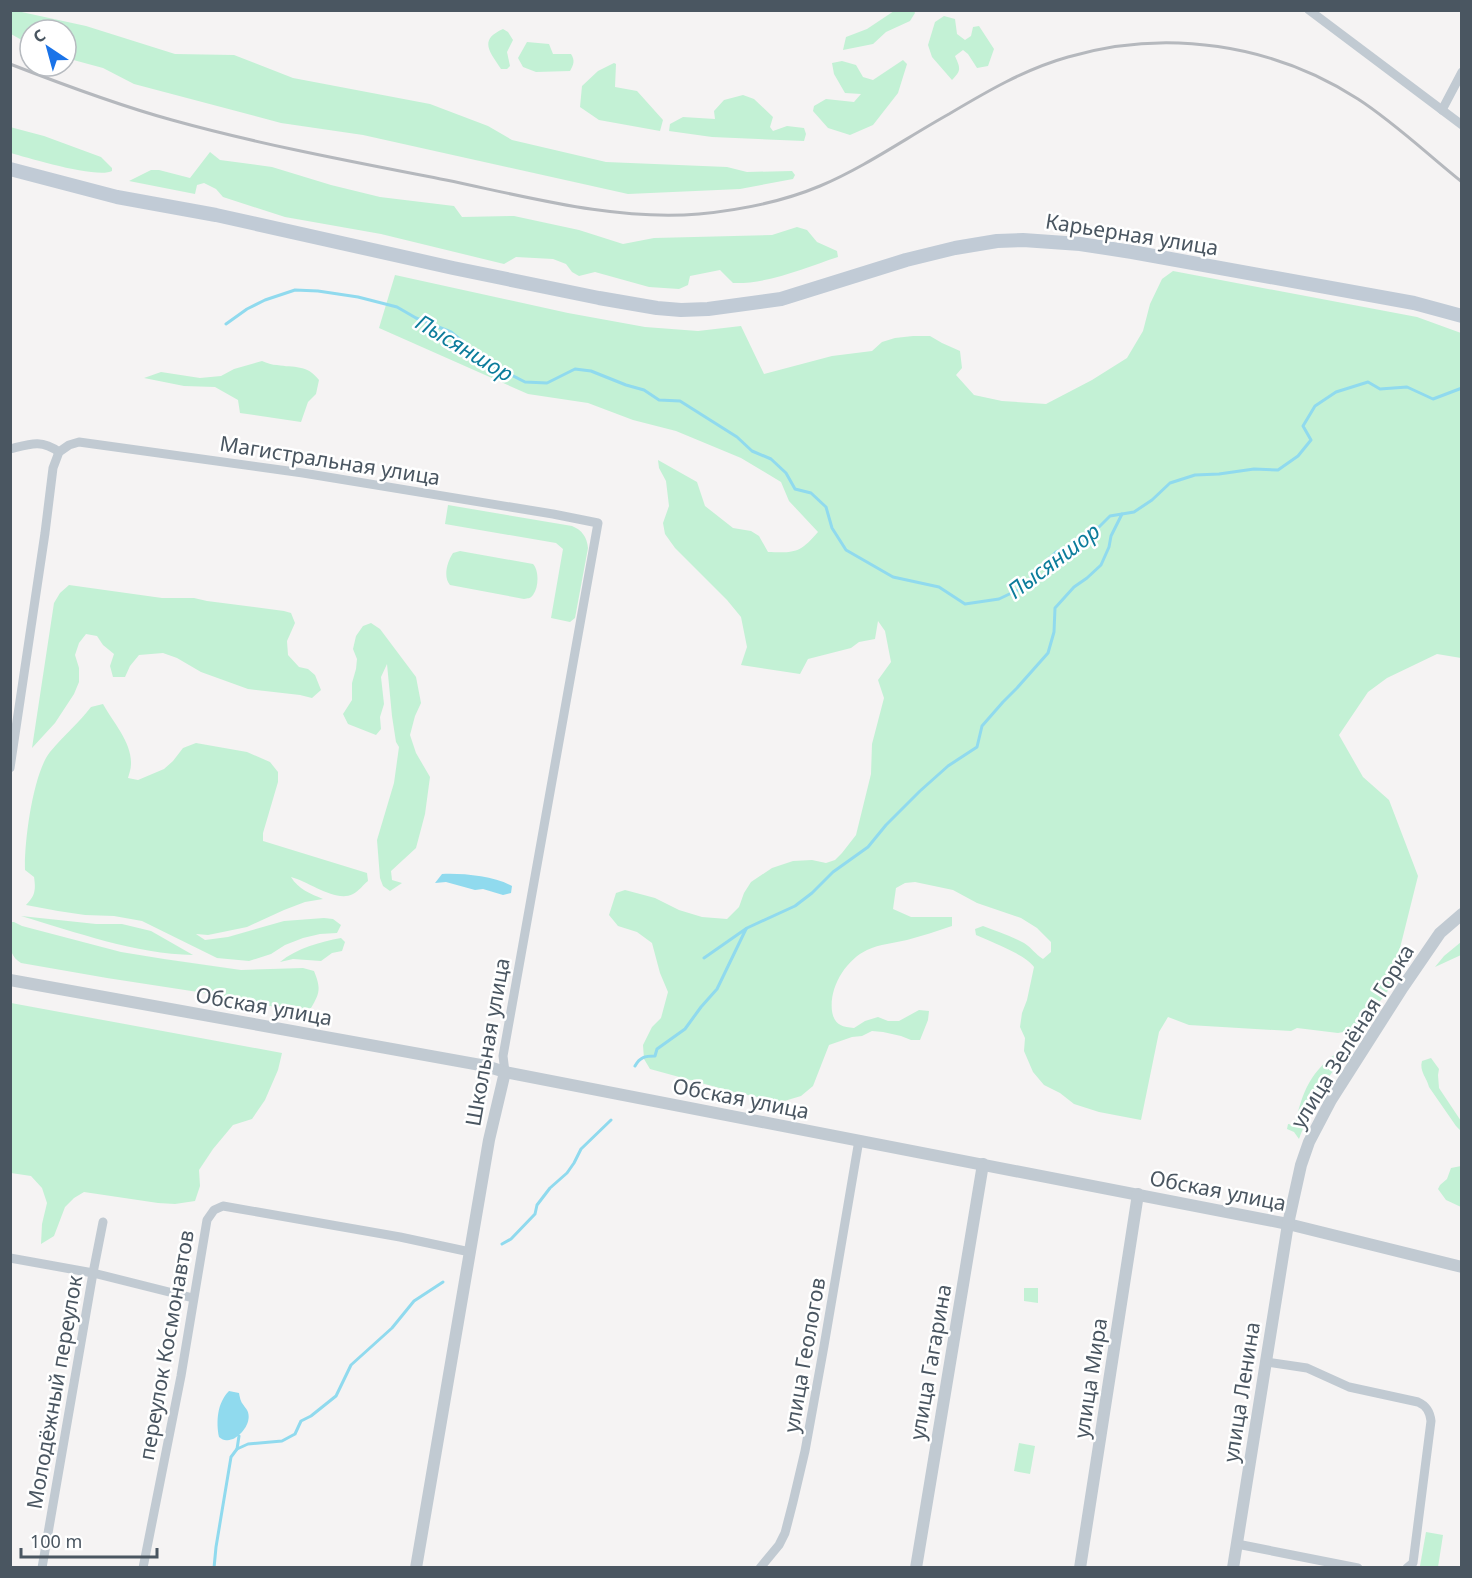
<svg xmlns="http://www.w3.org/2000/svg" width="1472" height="1578" font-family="'Noto Sans',sans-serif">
<rect width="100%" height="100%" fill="#f5f3f3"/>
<!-- green -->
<g fill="#c3f1d5">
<path d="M11 10 17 11 86 26 175 54 234 55 293 78 430 104 488 126 512 140 606 162 727 167 747 172 792 171 795 175 793 179 740 189 628 194 363 135 281 123 134 84 103 68 66 58V30H30V41L27 43 11 34Z"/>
<path d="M894 11H914L915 13 910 21 886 32 873 44 843 50 846 37 867 29Z"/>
<path d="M944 16 955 19 957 34 965 40 971 36 973 27 979 26 994 49 988 66 977 68 968 54 963 50 955 56C960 68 962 70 952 80L932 57 928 45 935 22Z"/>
<path d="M503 29 508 32 513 40 507 52 510 66 507 69H501C490 52 478 40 503 29Z"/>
<path d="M527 42 549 44 553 54H571C575 60 574 64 570 71L536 72 523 67 518 58Z"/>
<path d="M903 60 907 64 898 93 873 125 850 135 828 128 813 111 814 106 826 99 854 102 861 94 845 93 834 74 832 63 842 61 856 65 863 77 873 80Z"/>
<path d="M614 63 616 64 615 87 637 91 663 120 660 131 599 120 580 107 582 86 598 71Z"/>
<path d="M743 95 754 99 773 117 770 127 773 131 787 126 804 128 806 134 804 141 712 137 669 131 670 124 683 117 715 119 714 111 724 100Z"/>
<path d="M10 127 44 136 101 157 112 168V171C98 179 28 158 11 153Z"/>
<path d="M210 152 220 160 272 167 331 185 380 197 454 206 462 217 514 216 579 230 623 244 654 238 772 235 797 227 807 230 817 242 837 251 838 257C804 268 769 284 733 283L720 270 690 276 688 285 679 289 649 287 595 272 579 276 572 272 566 264 553 259 516 257 504 264 381 234 285 217 223 197 216 189 204 183 197 185 195 194 129 181 151 170H159L190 178Z"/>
<path d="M1173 271 1417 317 1461 333V658L1437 654 1387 678 1368 692 1339 735 1363 777 1389 800 1418 876 1390 988 1359 1029 1338 1033 1297 1028 1291 1031 1189 1025 1168 1017 1159 1032 1141 1120 1099 1112 1074 1104 1060 1093 1044 1085 1033 1072 1024 1051 1025 1038 1020 1027 1022 1013 1027 1000 1034 967C1025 954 991 942 976 935L975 929 983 926C996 931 1011 936 1024 943 1031 947 1035 954 1043 959L1051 952V942L1037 928 1021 918 977 903 953 890 915 882 905 883 896 888 893 909 911 917H952V926C937 931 922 936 907 940 894 943 880 944 867 950 846 960 829 987 832 1011 834 1024 841 1027 854 1028L865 1021 878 1017 888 1021H899L919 1010 929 1011 928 1020 920 1040H911L901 1036 883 1032 872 1031 862 1036 852 1037 829 1045 813 1086 801 1096 781 1102 734 1092 650 1069 644 1059 643 1045 652 1027 661 1018 668 992 660 973 652 943 637 932 618 926 609 915 616 893 625 890 655 898 679 910 702 917 727 919 739 907 744 893 751 882 772 868 793 861 812 860 826 863 835 860 842 853 856 835 871 774 872 744 884 698 878 680 891 662 885 631 878 621 875 639 859 642 851 648 808 659 800 674 741 665 747 647 741 617 727 600 675 548 665 534 663 523 669 506 666 481 659 468 658 460 697 482 705 506 733 528 751 531 759 536 768 552C795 553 800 553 818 532L789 501 781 482 741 458 676 431 633 420 588 403 528 394 379 328 395 275 568 313 645 327 698 331 741 326 764 374 832 356 872 351 882 342 895 338 913 336H930L942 343 960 351 962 368 956 375 974 395 1002 401 1046 404 1092 380 1127 358 1143 331 1150 304 1162 279Z"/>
<path d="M262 361C267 363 272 365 277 365 294 368 307 364 319 380L316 394 308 402 301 422 240 413 238 400 215 387 184 386 144 378 161 372 200 378 221 376 234 369Z"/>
<path d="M448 505 572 526C582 530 587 537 588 548L575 618 570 622 551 618 563 549 556 543 445 524Z"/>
<path d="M460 551 533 564C539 570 539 587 533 595 530 599 528 598 524 599L450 585C443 577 447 562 453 553Z"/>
<path d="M69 585 162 598H194L207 601 284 611 291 613 295 623 287 641 288 655 299 667 308 669 315 675 321 690 312 698 300 695 248 689 201 672 177 658 163 653 139 655 130 666 125 677H113L110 666 114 654 103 645 97 636 86 634 79 643 75 655 79 668V682L74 694 55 723 32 748 54 603 60 593Z"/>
<path d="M371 623 380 629 416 677 421 703 415 716 410 735 416 753 430 777 425 814 416 848 391 871 392 880 402 883 390 891 383 886 380 878 377 840 394 783 399 747 396 742 392 716 387 664 381 677 384 704 380 717 381 729 376 735 348 724 343 714 352 700V683L356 669 357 659 353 649 356 636 363 626Z"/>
<path d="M103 704C113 722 132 743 131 764 131 769 129 774 128 778L138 780 164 769 173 761 183 748 196 743 247 752 270 762 278 772V782L263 833V841L367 873 368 881C363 885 359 891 353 894 336 903 310 882 291 877 298 889 311 894 323 899L305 902 284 910 247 927 208 935 196 934 205 940 228 937 284 921 324 918 333 919 341 925 337 933 320 934 303 938 285 945 271 954 249 961 217 958 142 921 114 916 85 915 58 911 26 905C35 896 36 890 34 877L25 870C24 843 33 773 50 752 63 736 79 723 91 707Z"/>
<path d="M21 916 96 924H122L151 931 193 955C136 954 75 932 21 916Z"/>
<path d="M11 922H14L22 926 121 952 164 959 241 970 303 968 314 971C321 988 320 993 311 1008L294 1011 224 996 107 978 21 963C6 954 10 938 11 922Z"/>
<path d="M341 938 345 942 342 951 332 953 321 961 293 959 280 962C297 948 320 942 341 938Z"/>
<path d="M1461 942V955L1435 967 1444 956Z"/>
<path d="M11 1003 282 1053 278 1070 265 1100 252 1119 233 1125 213 1149 199 1170 200 1186 195 1201 175 1204 158 1203 84 1192 74 1198 65 1207 54 1236 41 1244 42 1224 47 1203 42 1188 31 1176 11 1173Z"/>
<path d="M1340 1051H1345V1057C1325 1076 1309 1113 1299 1139L1294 1132 1287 1129 1288 1124 1295 1125C1302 1092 1311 1070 1340 1051Z"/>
<path d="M1431 1058 1439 1069 1438 1075 1439 1088 1461 1121V1131L1456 1126 1429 1087C1427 1078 1419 1071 1422 1061Z"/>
<path d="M1461 1166H1462L1461 1207 1446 1200 1438 1189 1440 1185 1447 1179 1451 1168Z"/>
<path d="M1024 1288H1038V1303L1024 1301Z"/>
<path d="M1019 1443 1035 1446 1030 1474 1014 1471Z"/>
<path d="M1426 1532 1443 1535 1438 1567 1420 1566Z"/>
</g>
<!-- water -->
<g fill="#90daee">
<path d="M442 874C462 873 494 876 512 886L511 893 503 895 483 889 475 890 446 882 435 883Z"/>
<path d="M229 1391 239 1393C241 1404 242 1402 247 1410 253 1421 242 1435 233 1439 226 1441 224 1441 219 1437 216 1422 217 1403 229 1391Z"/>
</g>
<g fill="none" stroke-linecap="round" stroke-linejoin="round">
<!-- stream -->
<g stroke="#90daee" stroke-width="3">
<path d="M226 324 247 309 265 300 295 290 318 291 358 297 397 307 416 318 451 332 490 364 525 382 547 383 575 369 591 371 626 385 644 390 659 400 680 401 737 437 752 451 771 459 786 473 795 489 811 493 826 507 832 528 846 550 893 577 939 587 965 604 999 599 1024 587 1036 571 1056 552 1078 544 1094 532 1110 516 1134 512 1152 500 1170 483 1195 475 1219 474 1254 469 1278 470 1298 456 1311 440 1303 426 1315 406 1336 392 1368 382 1380 389 1407 387 1433 399 1462 388"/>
<path d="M704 958 747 928 795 906 812 893 833 872 868 847 886 825 920 791 948 766 977 747 982 726 1003 702 1017 688 1048 653 1054 632 1055 608 1074 587 1087 578 1101 565 1109 547 1111 536 1122 514"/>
<path d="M635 1066C640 1057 645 1056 655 1056L657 1049 685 1029 701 1007 717 989 746 929"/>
<path d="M502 1244 511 1239 535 1214 537 1205 550 1188 567 1173 574 1163 581 1149 611 1120"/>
<path d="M237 1449 239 1436"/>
<path d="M214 1568 216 1547 231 1457 237 1449 248 1444 282 1441 295 1434 301 1421 311 1416 336 1396 351 1365 392 1328 414 1301 443 1282"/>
</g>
<!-- minor -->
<g stroke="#c1cad2" stroke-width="9">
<path d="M1309 10 1462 125"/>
<path d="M1442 110 1462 72"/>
<path d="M10 449C30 444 41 439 59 452"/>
<path d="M10 768 45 533 53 468 59 452 69 445 79 442 303 473 553 514 598 523 503 1056 505 1072"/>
<path d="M10 1258 93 1273 193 1298"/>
<path d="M1267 1362 1307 1368 1349 1387 1418 1402C1427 1406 1430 1412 1431 1421L1413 1563 1407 1568"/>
<path d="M1237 1544 1358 1568"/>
<path d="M42 1568 93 1273 103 1222"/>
<path d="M143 1568 181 1376 207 1220 214 1210 223 1206 400 1237 470 1252"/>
<path d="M760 1568 779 1545 785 1533 793 1502 805 1451 824 1346 859 1140"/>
</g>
<!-- tertiary -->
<g stroke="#c1cad2" stroke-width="12">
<path d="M10 980 486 1066 505 1072 1288 1224 1462 1267"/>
<path d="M416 1568 489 1140 505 1072"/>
<path d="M916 1568 983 1164"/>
<path d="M1080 1568 1138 1194"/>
<path d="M1233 1568 1288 1224 1301 1165 1309 1142 1331 1100 1403 987 1440 933 1462 914"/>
</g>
<!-- secondary -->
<path stroke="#c1cbd6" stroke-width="14" d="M10 169 117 197 216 215 453 268 599 298 657 308 681 310 708 309 781 299 906 260 955 248 997 241 1023 240 1080 244 1132 252 1414 303 1462 316"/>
<!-- rail -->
<path stroke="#b5b8bd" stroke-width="3" d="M10 64C64 85 117 105 172 120 262 145 354 162 446 180 528 197 614 221 699 214 740 210 782 202 820 186 865 167 906 138 949 114 986 92 1025 69 1068 57 1166 28 1273 44 1358 99 1395 123 1427 154 1462 182"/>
</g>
<g text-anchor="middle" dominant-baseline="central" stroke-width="5" stroke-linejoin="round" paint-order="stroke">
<!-- street labels -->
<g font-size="21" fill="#4a5661" stroke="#fff">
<text transform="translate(1132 234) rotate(9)">Карьерная улица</text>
<text transform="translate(330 460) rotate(9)">Магистральная улица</text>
<text transform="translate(264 1006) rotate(10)">Обская улица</text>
<text transform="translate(1352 1036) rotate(-58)">улица Зелёная Горка</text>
<text transform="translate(487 1042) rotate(-80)">Школьная улица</text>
<text transform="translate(741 1098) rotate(11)">Обская улица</text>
<text transform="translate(1218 1190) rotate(11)">Обская улица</text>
<text transform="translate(166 1345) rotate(-80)">переулок Космонавтов</text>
<text transform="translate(804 1355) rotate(-80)">улица Геологов</text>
<text transform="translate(930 1362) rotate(-80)">улица Гагарина</text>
<text transform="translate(1090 1378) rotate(-81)">улица Мира</text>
<text transform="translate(54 1392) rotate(-80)">Молодёжный переулок</text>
<text transform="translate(1241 1392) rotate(-81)">улица Ленина</text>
</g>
<!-- water labels -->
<g font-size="22" font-style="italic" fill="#0c7c9b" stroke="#fff">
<text transform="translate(465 347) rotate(31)">Пысяншор</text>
<text transform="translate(1053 560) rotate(-37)">Пысяншор</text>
</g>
</g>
<!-- border -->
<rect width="1472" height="1578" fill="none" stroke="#4a5661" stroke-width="24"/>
<!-- north arrow -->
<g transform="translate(48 48) rotate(324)"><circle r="28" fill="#ffffff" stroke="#b7bbc0" stroke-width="1.5"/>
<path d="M0-4.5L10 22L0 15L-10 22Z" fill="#1a73e8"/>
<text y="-9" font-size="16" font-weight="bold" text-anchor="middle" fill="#4a5661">С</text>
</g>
<!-- scale -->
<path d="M21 1548v9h136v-9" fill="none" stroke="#4a5661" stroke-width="3"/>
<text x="30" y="1548" font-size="18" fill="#4a5661" stroke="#ffffff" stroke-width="4.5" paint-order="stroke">100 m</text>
</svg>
